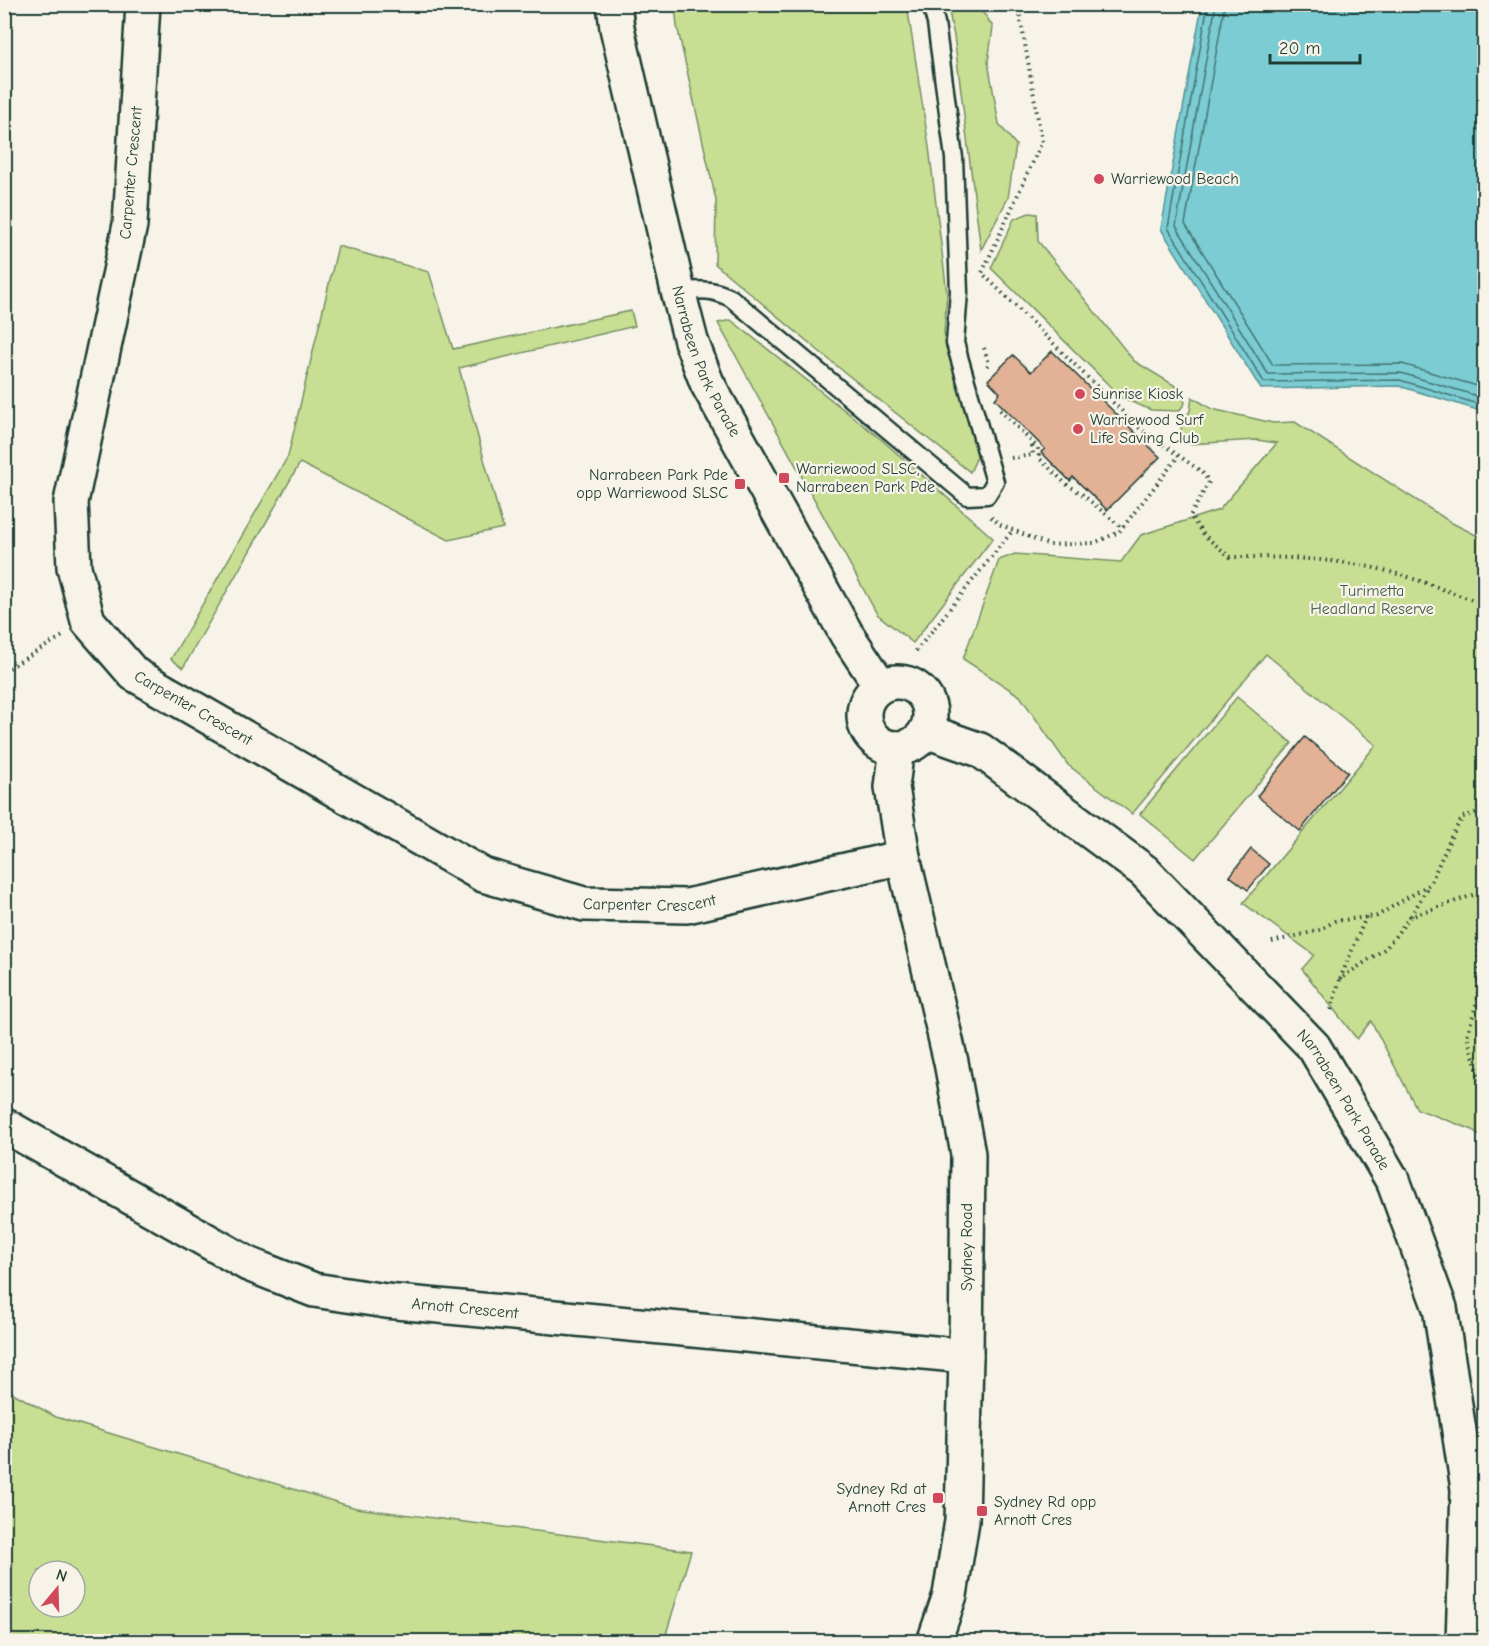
<svg xmlns="http://www.w3.org/2000/svg" width="1489" height="1646" font-family="'Comic Neue',sans-serif">
<rect width="100%" height="100%" fill="#f7f3e8"/>
<filter id="ink" filterUnits="userSpaceOnUse"><feTurbulence type="fractalNoise" baseFrequency=".0167" numOctaves="2"/><feDisplacementMap in="SourceGraphic" scale="12" xChannelSelector="R" yChannelSelector="G"/><feConvolveMatrix kernelMatrix="1 2 1 2 8 2 1 2 1" color-interpolation-filters="sRGB"/></filter>
<g filter="url(#ink)">
<!-- green -->
<g fill="#c8de93" stroke="#748e64" stroke-width="1.5" fill-rule="evenodd">
<path d="M675 5H907L929 147 947 293 944 333 978 455 970 472 838 367 715 264 716 200 677 26Z"/>
<path d="M954 5 975 6 986 16 993 27 988 62 999 124 1016 145 1008 198 981 250 954 36 949 12Z"/>
<path d="M1029 213 1037 214 1038 241 1134 361 1182 390 1185 403 1179 411 1151 410 1122 398 991 268 1014 219Z"/>
<path d="M338 246 429 272 453 349 631 311 635 326 459 368 503 528 449 540 300 463 183 668 171 659 288 456Z"/>
<path d="M731 320 882 440 993 538 913 643 877 614 718 323Z"/>
<path d="M1192 397 1212 409 1273 423 1295 422 1452 523 1484 539V1140L1473 1130 1417 1109 1371 1021 1357 1039 1302 969 1314 955 1243 903 1376 745 1266 654 1132 814 1068 765 1020 696 963 659 999 560 1015 554 1121 562 1141 535 1219 510 1277 443 1257 440 1189 444 1182 439 1181 425 1190 411Z"/>
<path d="M1237 697 1292 743 1195 859 1140 814Z"/>
<path d="M4 1388 56 1417 356 1508 691 1551 664 1641H5ZM39 1571H75V1607H39Z"/>
</g>
<!-- water -->
<path fill="#7bccd4" stroke="#569394" stroke-width="1.5" d="M1202 5H1484V412L1399 386 1261 389 1161 229Z"/>
<g fill="none" stroke-linecap="round" stroke-linejoin="round">
<!-- shore -->
<g stroke="#447674" stroke-width="1.5">
<path d="M1208 4 1168 228 1264 382 1400 380 1484 406"/>
<path d="M1216 4 1176 226 1268 374 1401 373 1484 398"/>
<path d="M1225 4 1185 224 1273 365 1402 364 1484 388"/>
</g>
</g>
<!-- building -->
<g fill="#e3b195" stroke="#1f3d34" stroke-width="1.5">
<path d="M1052 351 1160 457 1107 510 1073 477 1070 481 1041 452 1045 449 995 399 1000 393 988 380 1013 355 1031 372Z"/>
<path d="M1305 737 1348 772 1300 831 1257 796Z"/>
<path d="M1251 849 1269 864 1248 890 1230 876Z"/>
</g>
<g fill="none" stroke-linecap="round" stroke-linejoin="round">
<!-- lane casing -->
<g stroke="#1f3d34" stroke-width="21">
<path id="lane" d="M678 291C699 290 711 288 731 298L967 496 987 495 995 482 955 343 959 292 954 158 936 23 931 4"/>
</g>
<!-- street casing -->
<g stroke="#1f3d34" stroke-width="38">
<g id="street">
<path id="s1" d="M143 4 130 225 71 502 74 567 88 621 134 674 483 875 584 904 687 906 903 857"/>
<path id="s2" d="M926 731 980 750 1144 871 1314 1047 1394 1183 1440 1308 1468 1489 1463 1642"/>
<path id="s3" d="M4 1125 248 1264 314 1290 386 1301 966 1356"/>
</g>
</g>
<!-- secondary casing -->
<g stroke="#1f3d34" stroke-width="38">
<g id="secondary">
<path id="s4" d="M614 4 617 28 678 291 691 341 707 383 847 635 880 685"/>
<circle cx="897" cy="715" r="33"/>
<path d="M897 748 892 787 903 857 951 1062 968 1154 966 1356 962 1521 950 1595 934 1642"/>
</g>
</g>
<!-- path -->
<g stroke="#1f3d34" stroke-width="4" stroke-dasharray="1.5 4.5" stroke-linecap="butt">
<path d="M1018 4 1042 142 982 273 1138 427 1202 472 1209 482 1190 516 1204 535 1230 557C1283 557 1342 558 1394 573 1424 581 1454 594 1484 604"/>
<path d="M984 348 989 363 987 367"/>
<path d="M1000 410 1038 448 1039 458 1066 484 1082 494 1122 528"/>
<path d="M1011 458 1033 455 1032 443"/>
<path d="M991 517 1001 525 1049 545 1094 543 1119 532 1178 457"/>
<path d="M916 651 1013 530"/>
<path d="M4 671 63 636"/>
<path d="M1484 790C1476 804 1479 815 1484 830"/>
<path d="M1484 885 1478 918V998L1467 1036 1484 1091"/>
<path d="M1411 916 1428 887"/>
<path d="M1272 942 1320 930 1335 921 1377 916 1430 884 1453 833 1463 817 1478 812"/>
<path d="M1340 979 1366 917"/>
<path d="M1331 1010 1340 979 1386 948 1410 917 1482 892"/>
</g>
<!-- lane -->
<use href="#lane" stroke="#f7f3e8" stroke-width="16"/>
<!-- street -->
<use href="#street" stroke="#f7f3e8" stroke-width="33"/>
<!-- secondary -->
<use href="#secondary" stroke="#f7f3e8" stroke-width="33"/>
</g>
</g>
<!-- markers -->
<g fill="#d1495b" stroke="#f7f3e8" stroke-width="2">
<circle cx="1099" cy="179" r="6"/>
<circle cx="1080" cy="394" r="6"/>
<circle cx="1078" cy="429" r="6"/>
<rect x="778" y="472" width="12" height="12" rx="3"/>
<rect x="734" y="478" width="12" height="12" rx="3"/>
<rect x="932" y="1492" width="12" height="12" rx="3"/>
<rect x="976" y="1505" width="12" height="12" rx="3"/>
</g>
<g text-anchor="middle" dominant-baseline="central" stroke-width="4.5" stroke-linejoin="round" paint-order="stroke">
<!-- street labels -->
<g font-size="16" fill="#1f3d34" stroke="#f7f3e8">
<text transform="translate(131 173) rotate(-85)">Carpenter Crescent</text>
<text stroke="none"><textPath href="#s4" startOffset="370">Narrabeen Park Parade</textPath></text>
<text stroke="none"><textPath href="#s1" startOffset="764">Carpenter Crescent</textPath></text>
<text stroke="none"><textPath href="#s1" startOffset="1269">Carpenter Crescent</textPath></text>
<text stroke="none"><textPath href="#s2" startOffset="566">Narrabeen Park Parade</textPath></text>
<text transform="translate(967 1247) rotate(-90)">Sydney Road</text>
<text stroke="none"><textPath href="#s3" startOffset="504">Arnott Crescent</textPath></text>
</g>
<!-- poi labels -->
<g font-size="16" fill="#1f3d34" stroke="#f7f3e8" text-anchor="start">
<text x="1111" y="179">Warriewood Beach</text>
<text x="1092" y="394">Sunrise Kiosk</text>
<text x="1090" y="420">Warriewood Surf<tspan x="1090" dy="18">Life Saving Club</tspan></text>
<text x="796" y="469">Warriewood SLSC,<tspan x="796" dy="18">Narrabeen Park Pde</tspan></text>
<text x="728" y="475" text-anchor="end">Narrabeen Park Pde<tspan x="728" dy="18">opp Warriewood SLSC</tspan></text>
<text x="926" y="1489" text-anchor="end">Sydney Rd at<tspan x="926" dy="18">Arnott Cres</tspan></text>
<text x="994" y="1502">Sydney Rd opp<tspan x="994" dy="18">Arnott Cres</tspan></text>
</g>
<!-- park labels -->
<g font-size="16" fill="#415d47" stroke="#f7f3e8">
<text x="1372" y="591">Turimetta<tspan x="1372" dy="18">Headland Reserve</tspan></text>
</g>
</g>
<!-- margin -->
<rect width="1489" height="1646" fill="none" stroke="#f7f3e8" stroke-width="24"/>
<rect x="12" y="12" width="1465" height="1622" fill="none" stroke="#1f3d34" stroke-width="2" filter="url(#ink)"/>
<!-- north arrow -->
<g transform="translate(57 1589) rotate(19)"><circle r="28" fill="#f7f3e8" stroke="#a1aaa0" stroke-width="1.5"/>
<path d="M0-4.5L10 22L0 15L-10 22Z" fill="#d1495b"/>
<text y="-9" font-size="16" font-weight="bold" text-anchor="middle" fill="#1f3d34">N</text>
</g>
<!-- scale -->
<path d="M1270 54v9h90v-9" fill="none" stroke="#1f3d34" stroke-width="3"/>
<text x="1279" y="54" font-size="18" fill="#1f3d34" stroke="#f7f3e8" stroke-width="4.5" paint-order="stroke">20 m</text>
</svg>
